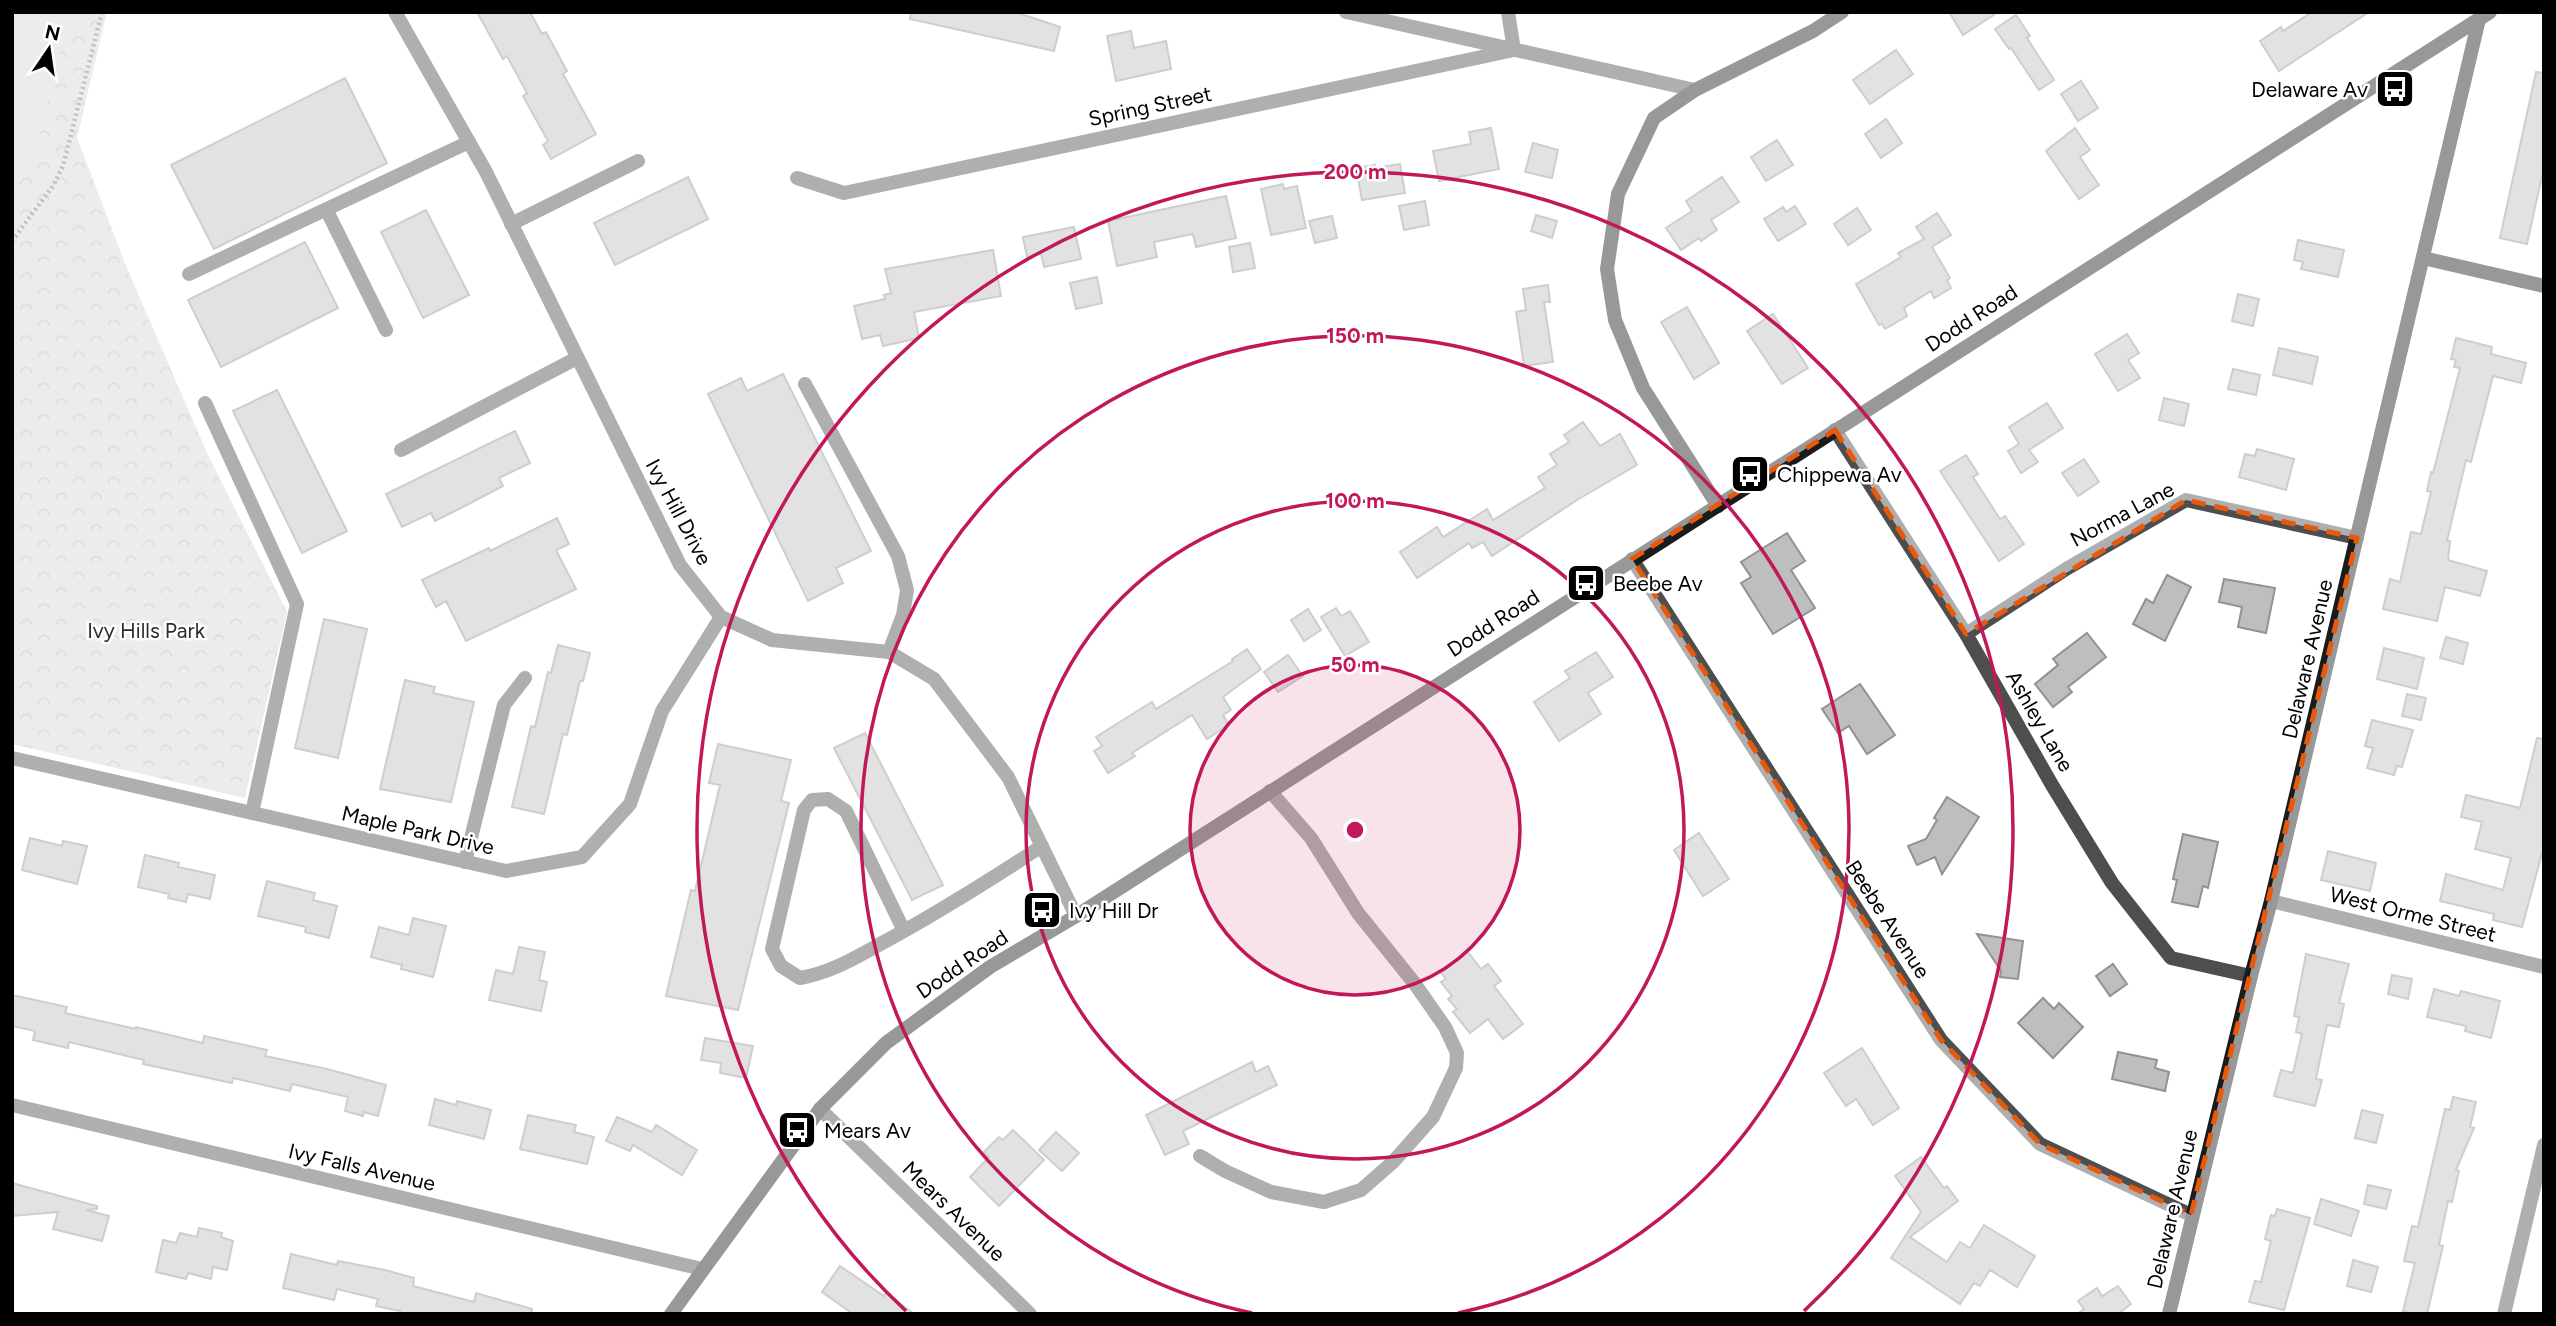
<svg xmlns="http://www.w3.org/2000/svg" width="2556" height="1326" font-family="Figtree,sans-serif">
<defs>
<pattern id="forest-crowns" width="20" height="18" patternUnits="userSpaceOnUse" patternTransform="scale(1.75)"><rect width="20" height="18" fill="#d5d5d5"/><path d="M2 6a3 3 0 1 1 6 0M12 15a3 3 0 1 1 6 0" fill="none" stroke="#b5b5b5"/></pattern>
</defs>
<rect width="100%" height="100%" fill="#fff"/>
<!-- forest -->
<path fill="url(#forest-crowns)" d="M12 12H107L77 138 126 266 208 455 287 612 245 798 12 744Z"/>
<!-- pitch -->
<path fill="#d5d5d5" d="M12 12H69L31 171 12 167Z"/>
<!-- building -->
<g fill="#bebebe" stroke="#929292" stroke-width="2">
<path d="M477 12H530L542 34 546 32 567 71 563 74 596 134 551 159 543 145 548 141 523 96 527 93 507 56 503 59Z"/>
<path d="M911 12H1015L1060 27 1054 51 910 19Z"/>
<path d="M1949 12H1998L1963 35Z"/>
<path d="M2312 12H2369L2279 71 2260 41 2281 27 2283 31Z"/>
<path d="M2016 15 2030 36 2027 38 2054 80 2039 90 2011 48 2009 49 1995 29Z"/>
<path d="M1131 31 1134 48 1166 41 1171 69 1116 81 1107 36Z"/>
<path d="M1896 50 1913 74 1870 104 1853 80Z"/>
<path d="M2536 72 2544 73V167L2527 244 2500 238Z"/>
<path d="M345 78 387 163 214 249 171 165Z"/>
<path d="M2081 81 2098 108 2078 121 2061 94Z"/>
<path d="M1886 119 1902 143 1881 158 1865 134Z"/>
<path d="M1491 128 1499 169 1439 181 1433 151 1471 144 1469 132Z"/>
<path d="M2075 128 2090 150 2080 157 2099 185 2079 199 2046 151Z"/>
<path d="M1777 140 1793 165 1766 181 1751 157Z"/>
<path d="M1533 143 1558 150 1552 178 1525 172Z"/>
<path d="M1400 164 1405 193 1362 200 1356 168 1375 165V168Z"/>
<path d="M688 177 708 219 615 265 594 223Z"/>
<path d="M1722 177 1739 202 1711 220 1717 230 1701 241 1699 238 1681 250 1666 228 1692 211 1686 201Z"/>
<path d="M1283 184 1284 189 1297 186 1306 228 1271 235 1261 189Z"/>
<path d="M1226 196 1236 238 1196 247 1193 234 1154 242 1157 257 1117 266 1108 221Z"/>
<path d="M1425 201 1429 225 1404 230 1399 206Z"/>
<path d="M1795 206 1806 224 1778 241 1764 219 1783 207 1786 212Z"/>
<path d="M1857 208 1871 230 1848 245 1834 224Z"/>
<path d="M426 210 469 295 423 318 381 232Z"/>
<path d="M1937 213 1951 235 1932 247 1950 278 1947 280 1951 288 1934 298 1931 291 1904 308 1907 316 1885 329 1882 324 1879 325 1856 284 1901 257 1898 253 1924 239 1916 227Z"/>
<path d="M1536 215 1557 221 1552 238 1531 231Z"/>
<path d="M1332 216 1337 238 1315 243 1309 221Z"/>
<path d="M1074 227 1081 259 1044 267 1041 254 1027 257 1023 237Z"/>
<path d="M2298 240 2344 250 2338 277 2301 269 2303 262 2294 260Z"/>
<path d="M305 242 338 308 221 367 188 300Z"/>
<path d="M1250 243 1255 268 1233 272 1229 247Z"/>
<path d="M993 250 1001 296 914 312 919 338 883 346 880 335 862 339 854 306 885 299 884 295 891 293 885 269Z"/>
<path d="M1097 277 1102 303 1076 309 1070 283Z"/>
<path d="M1548 285 1550 302H1544L1553 362 1524 366 1516 312 1526 310 1523 289Z"/>
<path d="M2238 294 2259 299 2253 326 2232 321Z"/>
<path d="M1687 307 1719 363 1694 379 1661 322Z"/>
<path d="M1773 314 1808 368 1782 384 1747 331Z"/>
<path d="M2127 334 2139 353 2128 360 2140 378 2118 391 2095 354Z"/>
<path d="M2456 338 2492 347 2491 354 2526 363 2521 383 2493 376 2471 462 2466 460 2447 541H2450L2448 560 2487 571 2480 596 2445 587 2437 621 2383 609 2390 579 2400 582 2411 532 2421 534 2431 492 2427 491 2431 472 2433 473 2460 368 2454 367 2456 360 2451 359Z"/>
<path d="M2279 348 2318 357 2312 384 2273 375Z"/>
<path d="M2233 369 2260 375 2256 395 2228 389Z"/>
<path d="M783 374 871 551 836 568 843 583 808 601 708 394 741 378 747 391Z"/>
<path d="M277 390 347 531 302 553 233 411Z"/>
<path d="M2164 398 2189 404 2184 426 2159 420Z"/>
<path d="M2047 403 2063 428 2029 450 2038 462 2021 473 2008 451 2019 444 2009 427Z"/>
<path d="M1583 422 1600 446 1620 434 1637 465 1577 500 1492 556 1483 542 1472 548 1469 543 1417 578 1400 552 1437 527 1443 537 1487 509 1493 520 1545 488 1538 477 1557 465 1550 454 1569 442 1564 435Z"/>
<path d="M515 431 530 463 499 478 503 486 459 509 435 521 431 513 402 527 386 494Z"/>
<path d="M2257 449 2294 459 2286 490 2239 477 2245 454 2255 456Z"/>
<path d="M1966 455 1978 474 1973 477 2000 519 2005 516 2024 544 1999 561 1940 471Z"/>
<path d="M2084 459 2099 482 2078 496 2062 473Z"/>
<path d="M557 518 569 544 556 550 576 589 466 641 446 601 436 607 422 580 489 548 490 551Z"/>
<path d="M1787 533 1805 561 1791 570 1815 608 1773 634 1741 583 1751 577 1741 562Z"/>
<path d="M2167 575 2191 587 2165 641 2133 624 2146 599 2153 603Z"/>
<path d="M2224 579 2275 588 2266 633 2238 627 2242 607 2219 602Z"/>
<path d="M1336 608 1341 616 1350 611 1369 642 1345 656 1321 617Z"/>
<path d="M1308 609 1321 630 1304 641 1291 620Z"/>
<path d="M324 619 367 629 338 758 295 748Z"/>
<path d="M2087 633 2106 657 2068 687 2072 692 2053 707 2035 684 2058 665 2053 659Z"/>
<path d="M2446 637 2468 643 2463 664 2440 658Z"/>
<path d="M558 645 590 653 583 681H580L567 735 563 734 544 814 512 807 531 726 535 727 548 672 551 673Z"/>
<path d="M2384 648 2424 658 2417 689 2377 679Z"/>
<path d="M1247 649 1261 669 1223 697 1231 710 1223 715 1229 725 1207 739 1192 715 1132 753 1135 756 1108 773 1094 751 1102 746 1096 737 1152 702 1156 709 1233 661 1232 659Z"/>
<path d="M1596 652 1613 677 1588 693 1601 714 1559 741 1534 702 1570 678 1565 671Z"/>
<path d="M1288 655 1303 676 1278 692 1264 672Z"/>
<path d="M405 680 435 687 433 693 474 702 451 802 380 789Z"/>
<path d="M1860 684 1895 735 1867 754 1849 726 1838 733 1822 709Z"/>
<path d="M2407 694 2426 698 2421 720 2402 716Z"/>
<path d="M2372 720 2413 730 2402 767 2397 766 2394 775 2367 768 2373 748 2365 746Z"/>
<path d="M865 733 943 885 912 900 834 748Z"/>
<path d="M2537 738 2544 739V846L2522 927 2493 920 2494 914 2440 901 2446 874 2503 890 2511 858 2475 849 2482 822 2461 817 2466 795 2520 808Z"/>
<path d="M718 744 791 760 781 801 789 803 738 1010 666 996 691 890 695 891 720 785 709 783Z"/>
<path d="M1947 797 1979 817 1942 874 1935 857 1917 865 1908 846 1926 839 1937 820 1934 818Z"/>
<path d="M1699 833 1729 879 1703 896 1674 850Z"/>
<path d="M2183 834 2218 842 2208 888 2203 886 2198 907 2172 902 2177 880 2173 879Z"/>
<path d="M30 838 62 846 63 841 87 846 77 884 22 870Z"/>
<path d="M2328 851 2376 863 2370 891 2321 880Z"/>
<path d="M145 855 179 863 178 867 215 875 210 899 188 894 186 902 168 898 169 894 138 887Z"/>
<path d="M267 881 315 893 313 900 337 906 329 938 305 932 306 927 258 916Z"/>
<path d="M413 918 446 926 433 977 401 969 402 965 371 957 379 927 409 935Z"/>
<path d="M1977 934 2023 941 2018 979 2000 977 2001 971Z"/>
<path d="M519 947 545 952 539 980 547 982 541 1011 489 1000 496 970 513 974Z"/>
<path d="M1468 952 1481 969 1488 964 1501 981 1494 986 1523 1024 1503 1039 1488 1019 1470 1033 1453 1012 1457 1009 1448 999 1452 996 1441 982 1446 979 1441 973Z"/>
<path d="M2306 954 2349 964 2339 1003 2344 1004 2339 1027 2327 1025 2316 1079 2322 1080 2315 1106 2274 1096 2281 1070 2293 1073 2302 1034 2296 1032 2299 1017 2294 1016Z"/>
<path d="M2113 964 2127 984 2110 996 2096 976Z"/>
<path d="M2392 975 2412 979 2408 999 2388 994Z"/>
<path d="M2434 989 2459 996 2461 991 2500 1001 2491 1038 2465 1031 2466 1026 2427 1017Z"/>
<path d="M12 995 67 1007 65 1013 136 1029V1027L203 1043 204 1036 267 1050 265 1056 327 1069 386 1085 378 1116 364 1112 363 1116 345 1111 348 1097 292 1084 290 1091 233 1078 232 1083 143 1064 144 1060 69 1042 68 1048 33 1040 35 1031 12 1026Z"/>
<path d="M2043 998 2054 1009 2059 1003 2083 1027 2053 1058 2018 1023Z"/>
<path d="M705 1038 753 1046 746 1078 720 1073 721 1063 701 1060Z"/>
<path d="M1862 1048 1899 1108 1873 1125 1856 1099 1846 1106 1824 1073Z"/>
<path d="M2118 1052 2157 1060 2155 1068 2169 1072 2165 1091 2112 1079Z"/>
<path d="M1252 1062 1256 1072 1268 1066 1277 1085 1183 1131 1189 1144 1165 1155 1146 1115Z"/>
<path d="M2453 1097 2476 1102 2470 1127 2474 1128 2456 1170 2459 1171 2452 1202 2448 1201 2439 1245 2443 1246 2427 1314H2414L2403 1311 2415 1263 2404 1261 2412 1226 2418 1227 2445 1109 2450 1110Z"/>
<path d="M435 1099 456 1105 457 1101 491 1110 484 1139 429 1125Z"/>
<path d="M2362 1110 2383 1115 2376 1143 2355 1138Z"/>
<path d="M528 1115 576 1125 574 1132 594 1137 587 1164 520 1149Z"/>
<path d="M617 1117 652 1132 656 1125 697 1150 682 1175 633 1145 630 1151 606 1141Z"/>
<path d="M1013 1130 1044 1160 999 1206 970 1177 989 1157 984 1152 999 1137 1003 1140Z"/>
<path d="M1056 1132 1079 1153 1062 1171 1039 1150Z"/>
<path d="M1921 1157 1944 1188 1947 1186 1958 1201 1910 1237 1947 1262 1960 1242 1970 1248 1984 1225 2035 1256 2017 1287 1990 1270 1980 1286 1974 1283 1960 1304 1891 1258 1921 1212 1895 1176Z"/>
<path d="M12 1183 97 1206V1209L86 1210 109 1216 102 1241 53 1229 58 1212 12 1216Z"/>
<path d="M2368 1185 2391 1190 2386 1209 2364 1204Z"/>
<path d="M2321 1199 2359 1211 2351 1236 2314 1224Z"/>
<path d="M2277 1209 2310 1218 2284 1310 2249 1302 2255 1281 2261 1282 2271 1241 2265 1239 2271 1215 2275 1216Z"/>
<path d="M199 1228 222 1233 221 1237 233 1241 227 1270 213 1267 211 1279 188 1273 186 1279 156 1272 163 1240 176 1243 180 1233 197 1237Z"/>
<path d="M291 1254 337 1265 338 1261 385 1270 414 1278 413 1286 474 1302 476 1293 532 1309 531 1314H399L400 1311 376 1306 378 1299 337 1289 334 1300 283 1288Z"/>
<path d="M2353 1260 2378 1267 2371 1292 2347 1286Z"/>
<path d="M840 1266 884 1296 886 1293 914 1314H853L822 1292Z"/>
<path d="M2118 1286 2131 1304 2118 1314H2077L2084 1309 2078 1301 2097 1288 2102 1296Z"/>
</g>
<g fill="none" stroke-linecap="round" stroke-linejoin="round">
<!-- path -->
<path stroke="#707070" stroke-width="4.5" stroke-dasharray="2 3.5" stroke-linecap="butt" d="M12 241 53 186 63 166 102 12"/>
<!-- lane -->
<g stroke="#4e4e4e" stroke-width="14">
<path d="M327 211 386 330"/>
<path d="M511 224 638 161"/>
<path d="M189 274 469 142"/>
<path d="M805 384 898 556 907 590 903 615 889 652"/>
<path d="M205 403 297 604 252 813"/>
<path d="M401 450 577 358"/>
<path d="M465 862 504 705 525 678"/>
<path d="M904 931 846 811 828 799 812 800 804 810 772 949 781 966 800 978C831 973 856 957 884 942 939 912 990 880 1042 846"/>
<path d="M1200 1156 1225 1171 1271 1192 1324 1202 1361 1190 1393 1162 1433 1117 1456 1068 1457 1053 1445 1027 1415 984 1358 913 1311 838 1270 791"/>
</g>
<!-- street -->
<g stroke="#4e4e4e" stroke-width="14">
<path d="M395 12 486 172 680 565 721 617 772 640 889 652 934 679 1008 777 1076 916"/>
<path d="M1346 12 1695 90"/>
<path d="M797 178 844 193 1514 50 1508 12"/>
<path d="M1835 430 1966 634 2052 785 2112 883 2171 958 2251 976"/>
<path d="M1632 559 1941 1040 2040 1144 2191 1215"/>
<path d="M1966 634 2066 569 2186 500 2357 538"/>
<path d="M12 758 506 871 582 857 630 804 662 711 721 617"/>
<path d="M2271 901 2544 967"/>
<path d="M12 1105 702 1269"/>
<path d="M820 1109 1030 1314"/>
<path d="M2504 1314 2544 1145"/>
</g>
<!-- secondary -->
<g stroke="#1b1b1b" stroke-width="14">
<path d="M2423 258 2544 286"/>
<path d="M1718 506 1643 388 1615 320 1607 269 1618 194 1654 118 1695 90 1813 31 1842 12"/>
<path d="M671 1314 820 1109 886 1043 990 967 1076 916 2490 12"/>
<path d="M2169 1314 2251 976 2271 901 2479 19"/>
</g>
</g>
<!-- marked area -->
<path d="M0 0H2556V1326H0ZM1835 430 1966 634 2186 500 2357 538 2191 1215 2040 1144 1941 1040 1632 559Z" fill="#fff" fill-opacity=".55" fill-rule="evenodd"/>
<path fill="none" stroke="#e8590c" stroke-width="5" stroke-dasharray="14 9" stroke-linejoin="round" d="M1835 430 1966 634 2186 500 2357 538 2191 1215 2040 1144 1941 1040 1632 559Z"/>
<!-- distance rings -->
<circle cx="1355" cy="830" r="165" fill="#c2185b" fill-opacity=".12"/>
<g fill="none" stroke="#c2185b" stroke-width="3.5">
<circle cx="1355" cy="830" r="165"/>
<circle cx="1355" cy="830" r="329"/>
<path d="M1252 1313A494 494 0 1 1 1458 1313"/>
<path d="M906 1311A658 658 0 1 1 1804 1311"/>
</g>
<!-- icons -->
<defs>
<g id="bus-square" transform="scale(2.0125)"><rect x="-9" y="-9" width="18" height="18" rx="4" fill="#000" stroke="#fff"/><path d="M-5-6H5V4H4V6H2V4H-2V6H-4V4H-5ZM-3.5-4V0h7V-4ZM-3.5 1.2v1.5H-2V1.2ZM2 1.2v1.5H3.5V1.2Z" fill="#fff"/></g>
</defs>
<g fill-rule="evenodd">
<use href="#bus-square" x="2395" y="89"/>
<use href="#bus-square" x="1750" y="474"/>
<use href="#bus-square" x="1586" y="583"/>
<use href="#bus-square" x="1042" y="910"/>
<use href="#bus-square" x="797" y="1130"/>
</g>
<g text-anchor="middle" dominant-baseline="central" stroke-width="5" stroke-linejoin="round" paint-order="stroke">
<!-- poi labels -->
<g font-size="21" fill="#000" stroke="#fff" text-anchor="start">
<text x="2368" y="89" text-anchor="end">Delaware Av</text>
<text x="1777" y="474">Chippewa Av</text>
<text x="1613" y="583">Beebe Av</text>
<text x="1069" y="910">Ivy Hill Dr</text>
<text x="824" y="1130">Mears Av</text>
</g>
<!-- street labels -->
<g font-size="21" fill="#000" stroke="#fff">
<text transform="translate(1150 106) rotate(-12)">Spring Street</text>
<text transform="translate(1971 318) rotate(-33)">Dodd Road</text>
<text transform="translate(679 512) rotate(62)">Ivy Hill Drive</text>
<text transform="translate(2122 514) rotate(-28)">Norma Lane</text>
<text transform="translate(1493 623) rotate(-33)">Dodd Road</text>
<text transform="translate(2307 659) rotate(-77)">Delaware Avenue</text>
<text transform="translate(2040 721) rotate(60)">Ashley Lane</text>
<text transform="translate(418 830) rotate(13)">Maple Park Drive</text>
<text transform="translate(2413 914) rotate(14)">West Orme Street</text>
<text transform="translate(1888 919) rotate(57)">Beebe Avenue</text>
<text transform="translate(962 964) rotate(-34)">Dodd Road</text>
<text transform="translate(362 1167) rotate(13)">Ivy Falls Avenue</text>
<text transform="translate(2172 1209) rotate(-77)">Delaware Avenue</text>
<text transform="translate(954 1211) rotate(44)">Mears Avenue</text>
</g>
<!-- park labels -->
<g font-size="21" fill="#2c2c2c" stroke="#fff">
<text x="146" y="630">Ivy Hills Park</text>
</g>
</g>
<circle cx="1355" cy="830" r="10" fill="#c2185b" stroke="#fff" stroke-width="3.5"/>
<g font-size="21" text-anchor="middle" font-weight="bold" fill="#c2185b" stroke="#fff" stroke-width="5" stroke-linejoin="round" paint-order="stroke">
<text x="1355" y="179">200 m</text>
<text x="1355" y="343">150 m</text>
<text x="1355" y="508">100 m</text>
<text x="1355" y="672">50 m</text>
</g>
<!-- border -->
<rect width="2556" height="1326" fill="none" stroke="#000000" stroke-width="28"/>
<!-- north arrow -->
<g transform="translate(49 49) rotate(13)" stroke="#ffffff" stroke-width="5" paint-order="stroke">
<path d="M0-5L12 26L0 18L-12 26Z" fill="#000000"/>
<text y="-10" font-size="19" font-weight="bold" text-anchor="middle" fill="#000000">N</text>
</g>
</svg>
